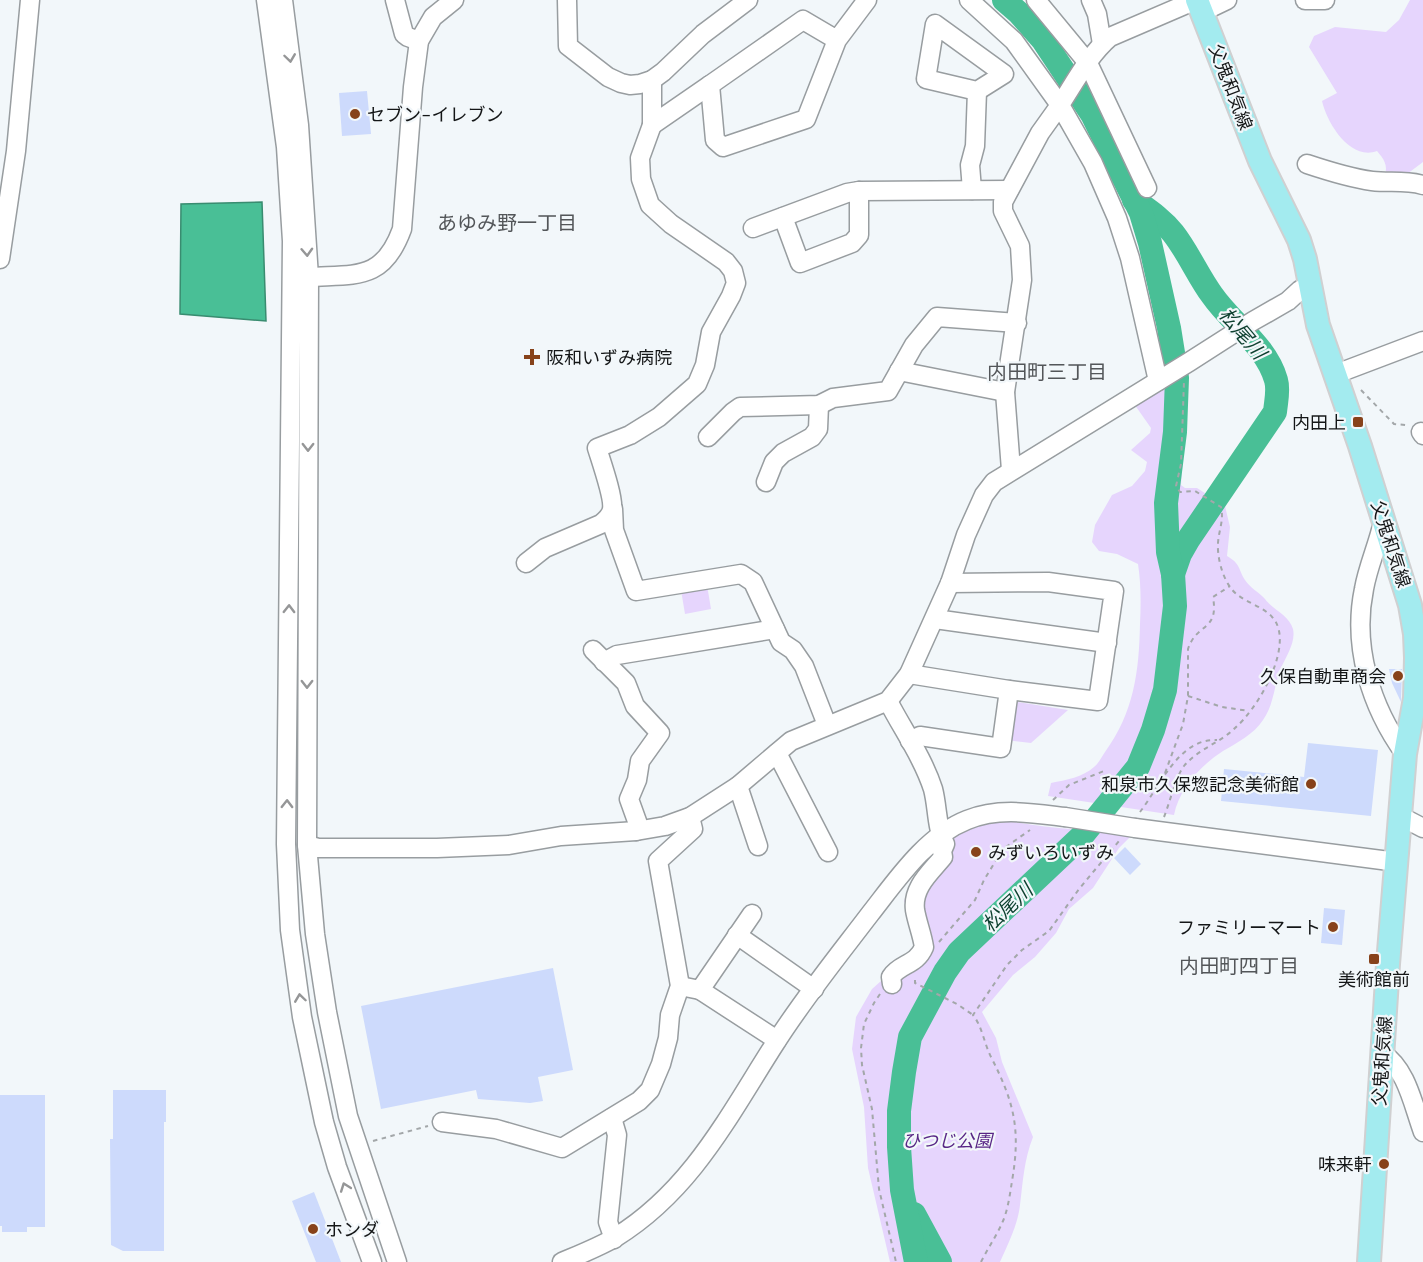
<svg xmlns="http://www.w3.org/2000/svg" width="1423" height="1262" font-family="Merriweather,'Noto Sans JP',serif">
<rect width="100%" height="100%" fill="#f2f7fa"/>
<!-- green -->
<g fill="#e6d5fd">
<path d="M1410 0H1423V162L1407 174 1385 176C1388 165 1384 159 1377 151 1350 161 1327 123 1322 101L1337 93 1309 47 1314 36 1335 27 1386 32 1399 20Z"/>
<path d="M1189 362 1181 485 1185 488H1197L1225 506 1230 527 1227 556C1241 564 1238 569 1245 580 1250 588 1259 592 1265 599 1273 610 1289 615 1293 629 1296 642 1286 657 1281 668 1274 685 1274 705 1263 720 1254 734 1237 743 1223 751 1201 765 1179 789 1174 815L1048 796 1051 783C1066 780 1083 777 1094 767 1099 763 1102 756 1105 752 1134 712 1139 672 1140 624 1141 604 1141 583 1138 564L1117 554 1099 551 1092 542 1095 525 1112 495 1132 486 1145 471 1147 462 1131 450 1150 433 1151 428 1132 401Z"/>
<path d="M707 585 711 609 685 614 681 590Z"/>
<path d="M1012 701 1068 710 1031 743 1006 740Z"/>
<path d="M1005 820C1046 829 1089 829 1131 836L1119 848 1093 888 1069 909 1056 933 1035 957 1013 975 982 1012 996 1038 1002 1062 1033 1137C1024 1160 1023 1181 1020 1205 1018 1224 1008 1244 1000 1262H890L868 1168 864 1107 852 1049 856 1017 872 989 916 950 912 917 904 901C914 879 936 866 940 842L977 825Z"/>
</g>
<!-- water -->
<path fill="#49bf96" stroke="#398c70" stroke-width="1.5" d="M262 202 266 321 180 314 181 204Z"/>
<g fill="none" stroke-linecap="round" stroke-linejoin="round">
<!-- river -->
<g stroke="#49bf96" stroke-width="24">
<path d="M1134 200C1148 210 1162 219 1173 233 1188 252 1198 276 1212 295 1232 324 1266 345 1276 380 1279 390 1276 401 1275 412L1188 540 1180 554 1173 574"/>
<path d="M914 1214 940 1262"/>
<path d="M916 1262 902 1190 899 1147V1111L904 1072 910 1037 945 972 959 952 1082 836 1138 767 1153 730 1165 690 1175 606 1173 574 1168 552 1166 503 1175 432 1177 378 1169 328 1150 243 1141 213 1092 114 1043 40 1019 13 1004 0"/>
</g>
</g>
<!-- building -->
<g fill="#cddafc">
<path d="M367 91 371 134 342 136 339 93Z"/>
<path d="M1389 669H1402L1401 702 1392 683Z"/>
<path d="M1308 743 1378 750 1371 816 1221 801 1224 769 1304 777Z"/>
<path d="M1125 847 1141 864 1130 875 1114 858Z"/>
<path d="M1324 908 1345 910 1342 945 1321 943Z"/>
<path d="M553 968 573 1070 538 1077 543 1101 530 1103 478 1099 476 1090 381 1109 361 1006Z"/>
<path d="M113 1090H166V1122H164V1251H123L111 1245 110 1139H113Z"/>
<path d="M0 1095H45V1227H27V1232H2V1226H0Z"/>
<path d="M314 1192 341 1262H316L292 1201Z"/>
</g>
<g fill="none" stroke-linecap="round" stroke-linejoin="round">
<!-- minor casing -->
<g stroke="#989da0" stroke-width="21">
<g id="minor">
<path d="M266 0 286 147 292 241 286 844 290 930 302 1017 324 1122 337 1167 372 1262"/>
<path d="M283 0 299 125 309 277 307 845 315 934 327 1012 348 1116 397 1262"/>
<path d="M395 0 404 34 408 37 419 41"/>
<path d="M567 0 568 46 608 77 621 83 630 85 640 84 652 80 663 72 703 34 748 0"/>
<path d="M969 0 1014 41 1060 105 1040 133 1003 202V211L1020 246 1022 280 1005 392 1011 470"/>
<path d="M1036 0 1088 63 1147 188"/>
<path d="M1091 0 1097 14 1102 44"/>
<path d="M1305 0H1325"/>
<path d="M1202 12 1227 0"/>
<path d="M935 24 1004 74 977 91 926 79Z"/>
<path d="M837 40 803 20 710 85 715 140 723 147 806 119 837 40 867 0"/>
<path d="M652 80V125L710 85"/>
<path d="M1307 164C1328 171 1350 178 1372 181 1389 183 1406 180 1423 185"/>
<path d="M972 190 970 165 975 146 977 91"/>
<path d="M783 217 800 263 852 243 859 235V191"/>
<path d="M753 228 847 193 859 191 1009 190"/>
<path d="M0 259 16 151 30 0"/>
<path d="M309 277C357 274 383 281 402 229L413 87 419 41 433 17 454 0"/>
<path d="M899 371 1005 392"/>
<path d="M1336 374 1423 341"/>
<path d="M1158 381 1130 258 1117 218 1093 163 1060 105C1075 82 1089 55 1110 37L1196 0"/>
<path d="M1421 432 1423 435"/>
<path d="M708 437 733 412 740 407 819 405 833 398 888 391 914 345 937 317 1017 323"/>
<path d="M766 482 774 462 783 453 812 437 818 429 819 405"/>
<path d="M613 509 614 530 636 591 741 574 753 582 781 642 793 650 804 666 827 725"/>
<path d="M1383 522C1378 545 1368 566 1364 589 1352 647 1371 707 1405 754"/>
<path d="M526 563 545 548 601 524C606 520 611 516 612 509 614 498 601 461 597 448L630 435 659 417 697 384 705 365 711 332 731 296 736 283 733 271 726 262 671 224 650 205 641 179 640 158 652 125"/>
<path d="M935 619 1107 643"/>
<path d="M593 650 626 683 635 706 660 733 640 761 637 780 629 799 638 824 636 831"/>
<path d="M604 662 617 655 775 629"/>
<path d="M909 674 1009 690 1098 701 1114 591 1048 582 950 583"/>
<path d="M888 701C903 730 923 758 933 789 938 808 936 827 945 844L942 851 943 857C931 872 912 887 915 910 917 922 922 934 924 947 916 966 900 963 891 977L892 984"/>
<path d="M910 741 920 736 1001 748 1009 690"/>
<path d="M777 753 828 852"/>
<path d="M738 786 758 846"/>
<path d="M1400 816 1423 828"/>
<path d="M1135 828 1397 862"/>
<path d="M307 845 318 848H437L509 845 561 836 636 831 665 826 690 817 738 786 791 741 888 701 909 674 950 583 966 535 984 495 994 482 1189 362 1253 321 1288 301 1300 290 1310 285"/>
<path d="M737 935 814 989"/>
<path d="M680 986 700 990 777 1040"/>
<path d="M700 990 752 914"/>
<path d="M1382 1053C1407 1069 1413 1105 1423 1132"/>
<path d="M612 1118 617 1135 608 1222 614 1239"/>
<path d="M442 1122 496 1129 562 1148 639 1101 650 1090 661 1064 668 1038 670 1015 680 986 658 861 693 829 690 817"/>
<path d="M562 1262C581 1254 599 1247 616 1237 692 1190 729 1115 776 1042 804 998 838 956 870 914 896 881 926 836 967 820 999 807 1032 813 1065 817"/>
</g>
</g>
<!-- major casing -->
<g stroke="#d0d0d1" stroke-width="26">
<path id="major" d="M1197 0 1260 161 1299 240 1305 259 1318 325 1360 446 1410 605 1415 634 1416 658 1415 698 1405 754 1400 816 1388 964 1369 1262"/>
</g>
<!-- path -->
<g stroke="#a3a7a9" stroke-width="2" stroke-dasharray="4.5 4.5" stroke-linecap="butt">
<path d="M1361 390 1394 424 1406 425"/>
<path d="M1188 696 1222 707 1249 711"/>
<path d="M1165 773 1183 724 1188 696V649C1197 622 1219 632 1213 597L1230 586"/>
<path d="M1053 800 1069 785 1104 771"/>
<path d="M1140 812C1160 786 1179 738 1217 740"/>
<path d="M1164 817C1169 805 1176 776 1184 766 1198 749 1220 743 1235 728 1257 709 1285 660 1279 631 1274 605 1243 606 1230 587 1222 576 1217 556 1218 543 1219 529 1224 521 1221 507L1195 491 1180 492 1176 486 1181 464 1184 382"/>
<path d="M939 942 975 900 984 880 1003 849 1030 830"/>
<path d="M915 980V983L957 1004 973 1015"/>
<path d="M880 994 874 1003 864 1024 861 1048 862 1065 872 1109 879 1189 896 1262"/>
<path d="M373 1141 428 1126"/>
<path d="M981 1262C988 1248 997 1235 1003 1221 1008 1209 1010 1194 1012 1181 1021 1129 1014 1102 991 1057 984 1043 982 1026 973 1015L1007 965 1022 950 1049 931 1079 889 1119 841"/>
</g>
<!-- minor -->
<use href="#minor" stroke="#fff" stroke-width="18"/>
<!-- major -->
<use href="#major" stroke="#a3ebef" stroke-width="22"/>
<!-- minor-bridge casing -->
<g stroke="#989da0" stroke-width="21" stroke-linecap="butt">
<path id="minor-bridge" d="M1065 817 1135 828"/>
</g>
<!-- minor-bridge -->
<use href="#minor-bridge" stroke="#fff" stroke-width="18"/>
</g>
<!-- one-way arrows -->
<defs><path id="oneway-chevron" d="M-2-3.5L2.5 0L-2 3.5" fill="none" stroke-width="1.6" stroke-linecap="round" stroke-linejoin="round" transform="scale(1.5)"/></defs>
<g stroke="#959697">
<use href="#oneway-chevron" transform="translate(290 58) rotate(82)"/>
<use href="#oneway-chevron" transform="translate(307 252) rotate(87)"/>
<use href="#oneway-chevron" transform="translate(308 447) rotate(90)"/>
<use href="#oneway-chevron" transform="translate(289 609) rotate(-89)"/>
<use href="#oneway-chevron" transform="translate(307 684) rotate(90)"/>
<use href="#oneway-chevron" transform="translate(287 804) rotate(-89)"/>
<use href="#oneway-chevron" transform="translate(300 998) rotate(-98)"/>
<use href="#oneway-chevron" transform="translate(345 1187) rotate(-110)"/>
</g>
<!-- markers -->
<g fill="#87421a" stroke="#f2f7fa" stroke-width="2">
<circle cx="355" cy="114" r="6"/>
<path d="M529 348h6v6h6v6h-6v6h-6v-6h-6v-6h6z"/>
<rect x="1352" y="416" width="12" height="12" rx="3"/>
<circle cx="1398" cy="676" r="6"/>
<circle cx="1311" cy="784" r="6"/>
<circle cx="976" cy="852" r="6"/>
<circle cx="1333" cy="927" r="6"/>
<rect x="1368" y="953" width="12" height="12" rx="3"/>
<circle cx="1384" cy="1164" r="6"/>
<circle cx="313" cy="1229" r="6"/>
</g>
<g text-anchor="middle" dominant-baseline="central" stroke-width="4.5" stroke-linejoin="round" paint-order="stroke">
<!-- street labels -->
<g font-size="18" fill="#141617" stroke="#f2f7fa">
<text transform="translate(1231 87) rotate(69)">父鬼和気線</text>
<text transform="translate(1391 544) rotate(72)">父鬼和気線</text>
<text transform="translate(1382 1061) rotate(-86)">父鬼和気線</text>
</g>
<!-- poi labels -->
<g font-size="18" fill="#141617" stroke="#f2f7fa" text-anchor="end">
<text x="367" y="114" text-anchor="start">セブン-イレブン</text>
<text x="546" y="357" text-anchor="start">阪和いずみ病院</text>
<text x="1346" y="422">内田上</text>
<text x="1386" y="676">久保自動車商会</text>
<text x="1299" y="784">和泉市久保惣記念美術館</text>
<text x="988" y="852" text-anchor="start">みずいろいずみ</text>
<text x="1321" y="927">ファミリーマート</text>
<text x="1374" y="979" text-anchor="middle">美術館前</text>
<text x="1372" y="1164">味来軒</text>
<text x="325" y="1229" text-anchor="start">ホンダ</text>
</g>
<!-- park labels -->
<g font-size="18" font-style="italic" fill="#582786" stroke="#f2f7fa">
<text x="947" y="1140">ひつじ公園</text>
</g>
<!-- neighbourhood labels -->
<g font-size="20" fill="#535659" stroke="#f2f7fa">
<text x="507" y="222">あゆみ野一丁目</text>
<text x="1047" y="371">内田町三丁目</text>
<text x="1239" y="965">内田町四丁目</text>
</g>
<!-- water labels -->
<g font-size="20" font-style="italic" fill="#0e4130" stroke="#f2f7fa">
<text transform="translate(1243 333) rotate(50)">松尾川</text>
<text transform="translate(1007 907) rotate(-43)">松尾川</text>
</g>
</g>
</svg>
